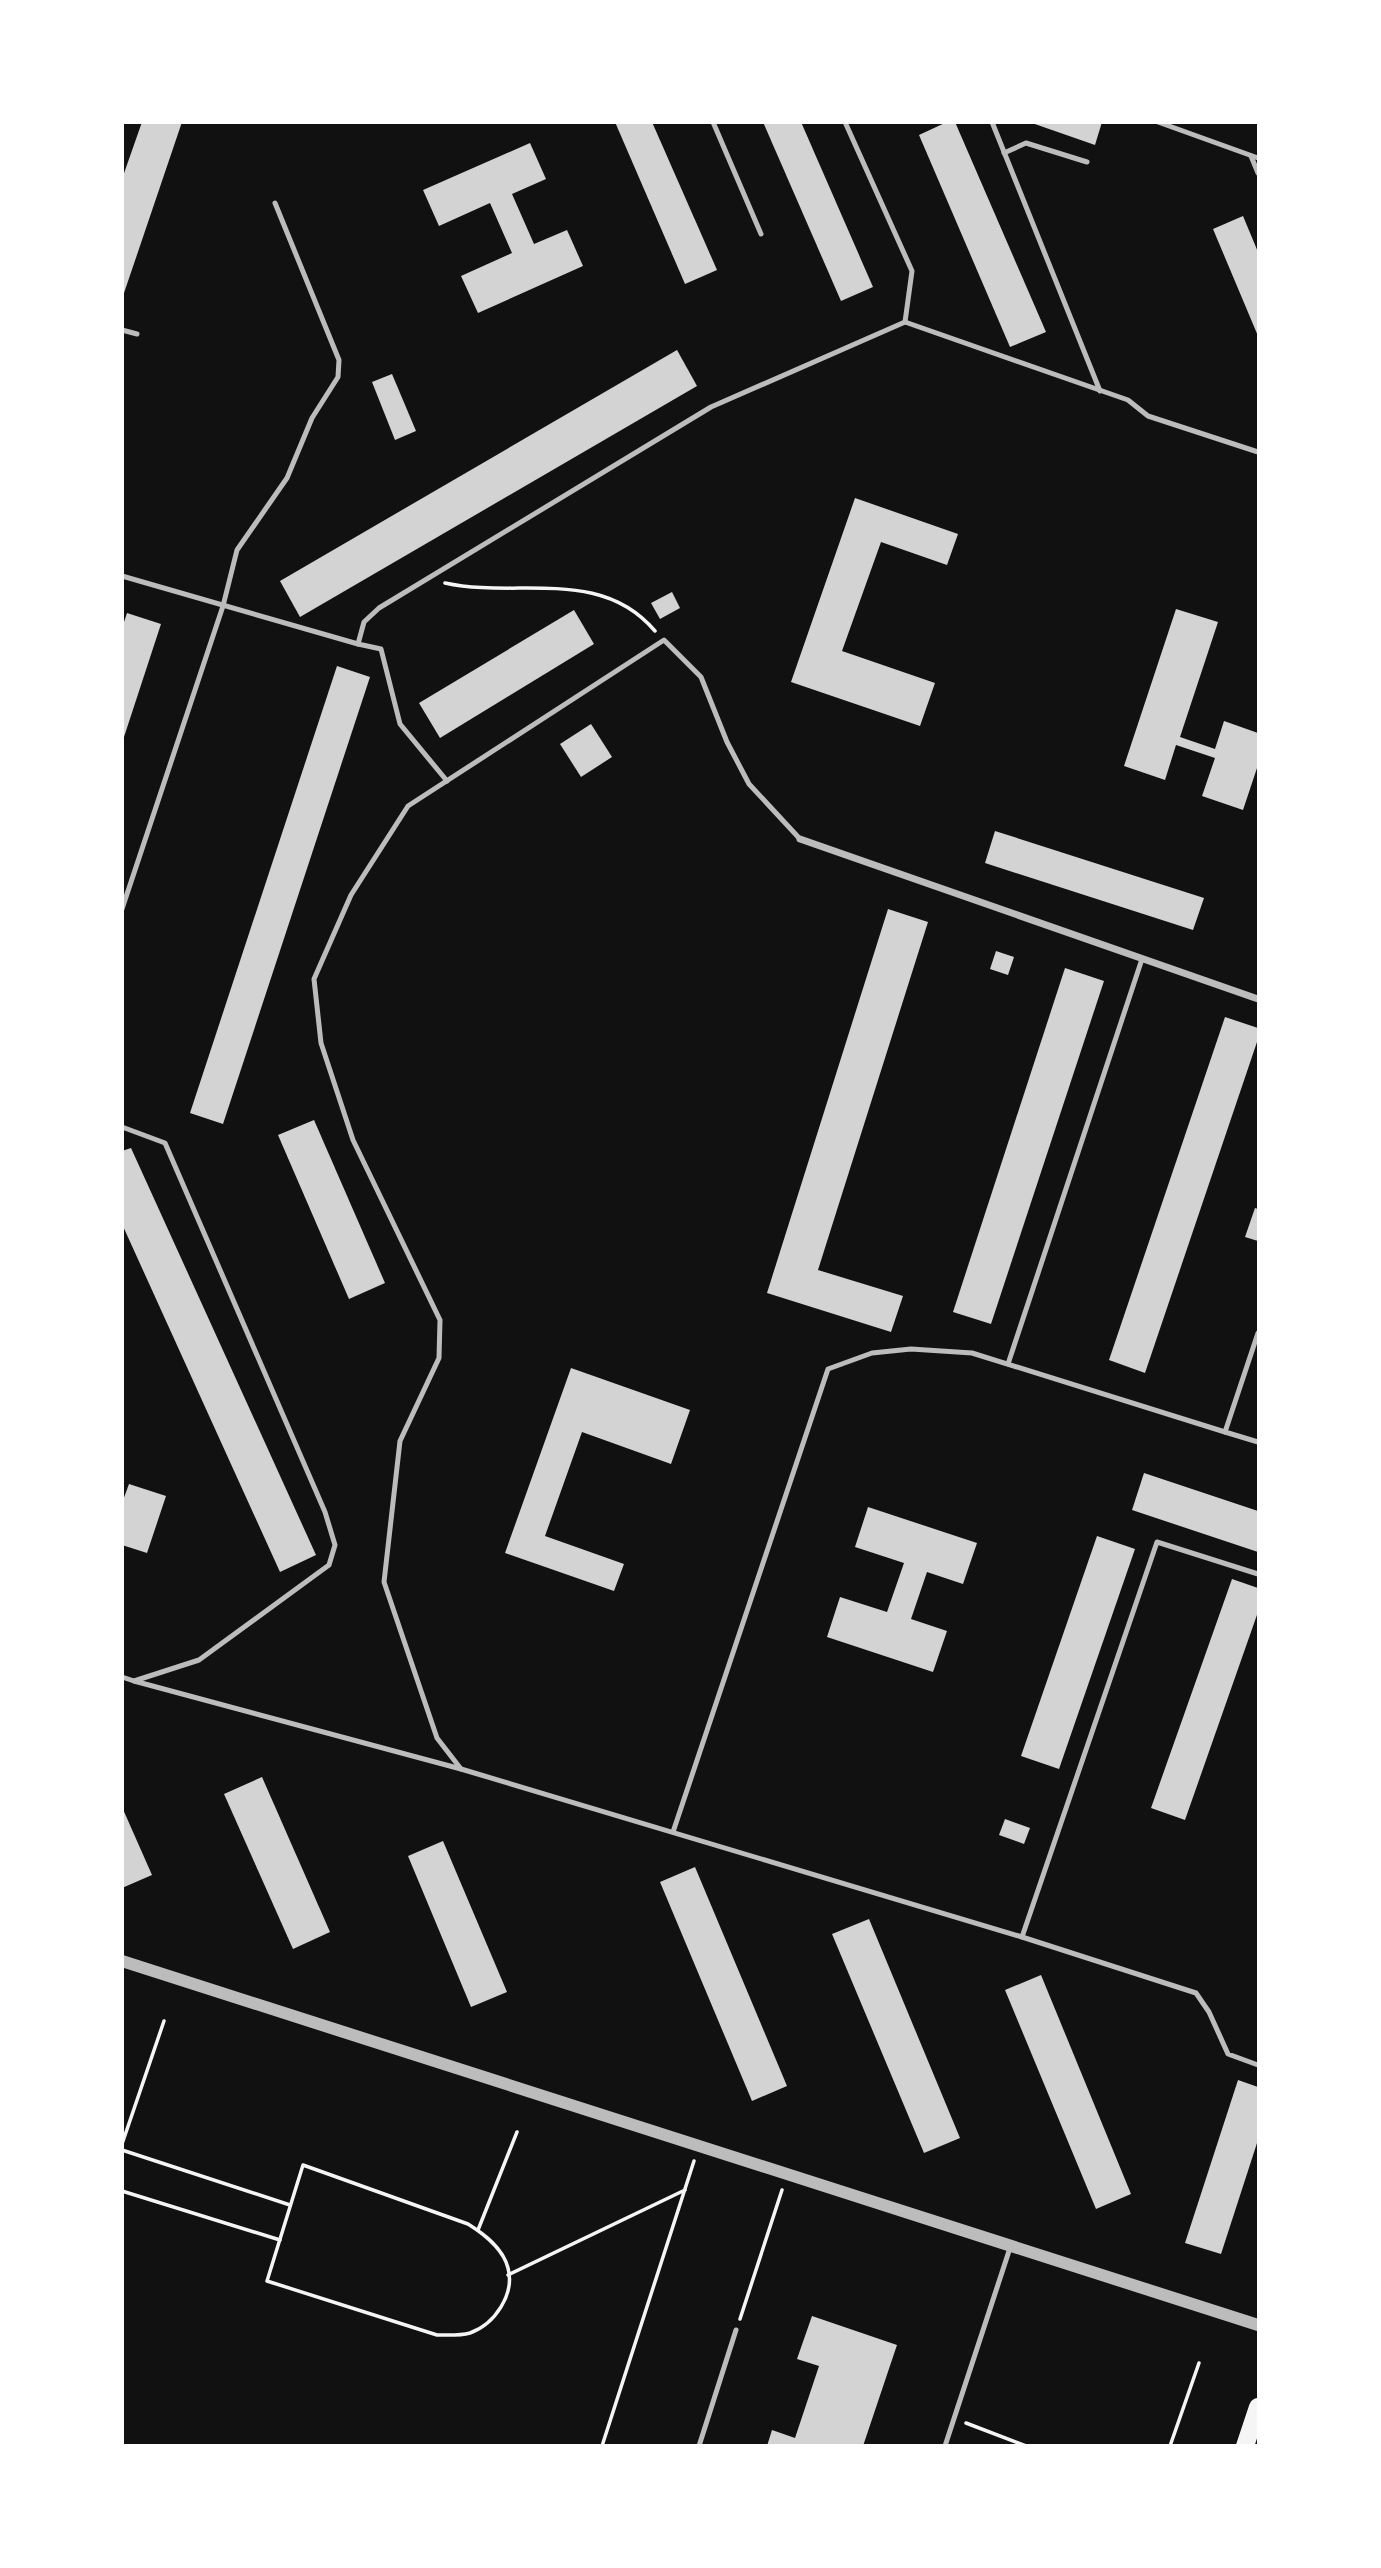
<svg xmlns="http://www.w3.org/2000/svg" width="1381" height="2568" font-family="Lato,sans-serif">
<rect width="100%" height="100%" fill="#111"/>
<!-- building -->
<g fill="#d3d3d3">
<path d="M142 122H182L123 296 122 179Z"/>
<path d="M615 122H652L717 270 685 284Z"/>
<path d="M763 122H801L873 287 841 301Z"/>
<path d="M947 122H955L1046 332 1010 347 919 135Z"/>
<path d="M1029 122H1102L1095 145Z"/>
<path d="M530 143 546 179 512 194 534 244 567 230 583 266 478 313 461 276 512 253 490 203 439 226 423 190Z"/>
<path d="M1243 216 1258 252V336L1213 229Z"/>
<path d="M677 350 697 386 300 617 280 581Z"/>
<path d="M392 374 416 431 395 440 372 382Z"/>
<path d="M855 498 958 534 947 565 881 542 842 651 935 683 920 726 791 682Z"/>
<path d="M672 592 680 608 660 619 651 603Z"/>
<path d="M1176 609 1218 622 1180 737 1215 749 1224 721 1258 733V765L1243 810 1202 796 1215 758 1176 745 1165 780 1124 766Z"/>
<path d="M574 610 594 644 440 738 419 703Z"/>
<path d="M127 613 161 624 123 740 122 628Z"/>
<path d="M337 666 370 677 223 1124 190 1113Z"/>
<path d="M591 724 612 757 581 777 560 744Z"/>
<path d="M995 831 1204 898 1193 930 985 863Z"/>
<path d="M888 909 928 922 818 1270 903 1296 891 1332 767 1293Z"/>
<path d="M996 951 1014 957 1008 975 990 969Z"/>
<path d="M1065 968 1104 981 991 1324 953 1312Z"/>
<path d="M1225 1017 1258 1028V1039L1145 1373 1109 1360Z"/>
<path d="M314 1120 385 1283 349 1299 278 1135Z"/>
<path d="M131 1148 316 1555 280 1572 122 1224V1151Z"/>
<path d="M1255 1208 1258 1209V1241L1245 1237Z"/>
<path d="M571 1368 690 1410 671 1464 582 1432 545 1536 624 1564 614 1591 505 1553Z"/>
<path d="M1144 1473 1258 1511V1552L1132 1510Z"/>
<path d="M129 1484 166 1496 147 1553 122 1545V1503Z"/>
<path d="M868 1507 977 1543 963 1584 927 1572 911 1619 947 1631 933 1672 827 1637 840 1597 887 1612 904 1563 855 1547Z"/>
<path d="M1097 1536 1135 1549 1059 1769 1021 1756Z"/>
<path d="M1232 1579 1258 1588V1612L1185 1820 1151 1808Z"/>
<path d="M262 1777 330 1932 293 1949 224 1794Z"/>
<path d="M122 1807 152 1875 122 1888Z"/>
<path d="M1005 1819 1030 1828 1024 1844 999 1835Z"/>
<path d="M443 1841 507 1992 471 2007 408 1856Z"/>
<path d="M695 1867 787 2086 752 2101 660 1882Z"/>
<path d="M869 1919 960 2138 924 2153 832 1934Z"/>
<path d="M1041 1975 1131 2194 1096 2209 1005 1990Z"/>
<path d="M1238 2080 1258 2087V2140L1221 2254 1185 2243Z"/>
<path d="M812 2316 897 2345 863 2446H767L772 2430 795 2438 819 2366 797 2359Z"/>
</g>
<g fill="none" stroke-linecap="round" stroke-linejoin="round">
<!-- path -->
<g stroke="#f5f5f5" stroke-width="3.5">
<path d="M445 583C517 599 600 566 655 631"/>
<path d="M122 2144 164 2021"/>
<path d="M122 2150 290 2205"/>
<path d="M303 2165 468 2224C484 2234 503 2248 508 2268 515 2294 495 2324 470 2333 459 2336 448 2335 437 2335L267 2281Z"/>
<path d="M122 2191 280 2240"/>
<path d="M478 2230 517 2132"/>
<path d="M508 2275 685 2190"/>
<path d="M740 2319 782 2190"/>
<path d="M966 2423 1026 2446"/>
<path d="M602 2446 694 2161"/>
<path d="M1170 2446 1199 2363"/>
</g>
<!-- service -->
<g stroke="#bcbcbc" stroke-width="5">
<path d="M713 122 761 234"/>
<path d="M845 122 912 271 905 322"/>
<path d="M992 122 1100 391"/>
<path d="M1158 122 1258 158"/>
<path d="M1004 153 1026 143 1087 162"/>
<path d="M1251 156 1258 173"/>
<path d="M122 330 137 334"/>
<path d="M122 576 358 644"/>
<path d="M447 781 400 724 381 649 358 644 364 622 379 608 711 407 905 322 1128 400 1148 416 1258 452"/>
<path d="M800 839 749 784 727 742 701 677 664 640 408 806 351 895 314 979 321 1043 353 1140 440 1320 439 1358 400 1441 384 1582 437 1738 461 1769 1022 1937 1196 1993 1209 2012 1228 2054 1258 2065"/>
<path d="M122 909 223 606 237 550 287 478 312 418 338 377 339 360 275 203"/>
<path d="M122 1127 165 1143 325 1512 335 1545 329 1565 199 1660 134 1681 122 1677"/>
<path d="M1258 1333 1225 1432 1258 1442"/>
<path d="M1008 1364 1142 959"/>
<path d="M134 1681 461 1769"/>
<path d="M673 1832 828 1369 872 1353 911 1349 972 1353 1225 1432"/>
<path d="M1022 1937 1157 1542 1258 1574"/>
<path d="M699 2446 736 2330"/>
<path d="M945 2446 1010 2248"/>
</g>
<!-- minor -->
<path stroke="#bcbcbc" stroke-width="7" d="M800 839 1258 999"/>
<!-- tertiary -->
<path stroke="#bcbcbc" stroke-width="12" d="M122 1961 1258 2325"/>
<!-- primary -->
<path stroke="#f5f5f5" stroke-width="18" d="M1245 2446 1258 2407"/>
</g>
<!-- border -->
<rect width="1381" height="2568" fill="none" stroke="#ffffff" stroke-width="248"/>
</svg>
